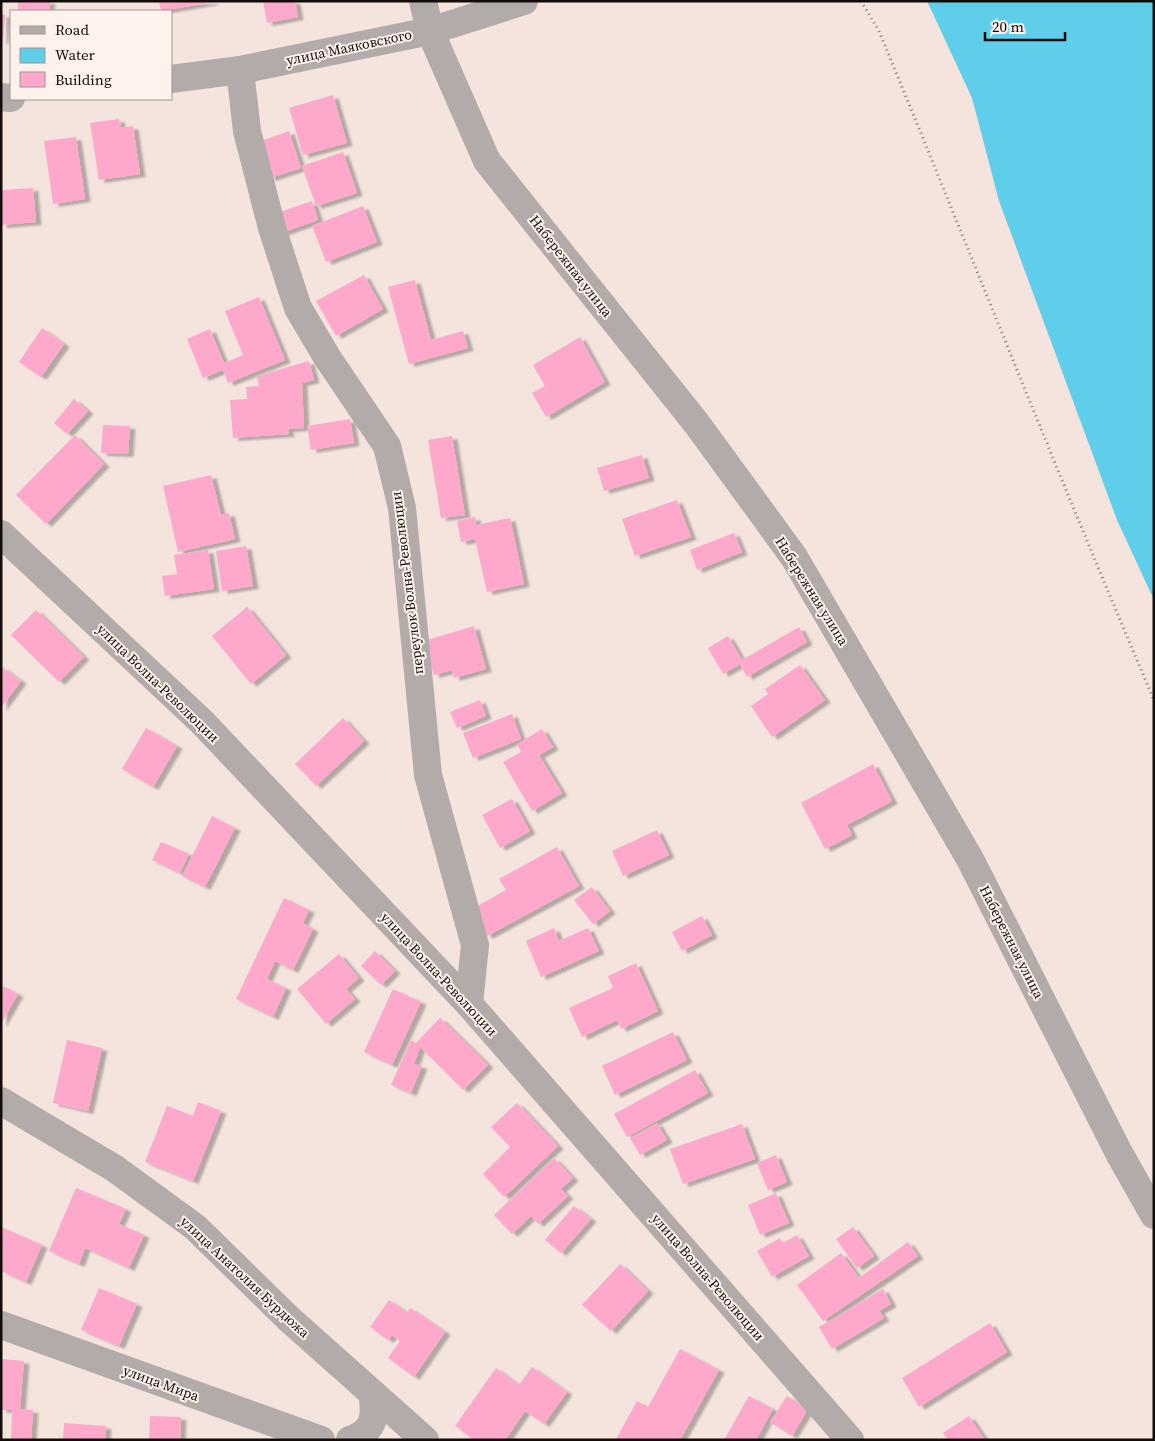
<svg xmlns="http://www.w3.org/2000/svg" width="1155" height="1441" font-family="'Source Serif 4',serif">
<defs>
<filter id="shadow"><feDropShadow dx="5.5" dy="3" stdDeviation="1" flood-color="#0004"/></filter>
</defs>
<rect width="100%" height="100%" fill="#f4e4dd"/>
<!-- water -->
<path fill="#5eceeb" d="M927 1H1154V600L1117 520 999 201 972 98Z"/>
<!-- building -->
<g fill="#fea8cc" filter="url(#shadow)">
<path d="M18 1H50L49 11H18Z"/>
<path d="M159 1H213V2L161 11Z"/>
<path d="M263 1H295L298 17 267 23Z"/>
<path d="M1 14 5 15 3 41H1Z"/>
<path d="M333 95 347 143 303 155 289 108Z"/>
<path d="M119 119 121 128 133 126 140 174 99 180 90 123Z"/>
<path d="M289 131 301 168 270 178 258 142Z"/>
<path d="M76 137 85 199 53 204 44 141Z"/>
<path d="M343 152 357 193 316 206 302 166Z"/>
<path d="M33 188 36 222 1 225V190Z"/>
<path d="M312 201 318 220 281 233 274 214Z"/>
<path d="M363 206 377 242 326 262 312 226Z"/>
<path d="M364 275 383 309 336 336 316 301Z"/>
<path d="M415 280 431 340 463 331 468 348 409 364 388 287Z"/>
<path d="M259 297 285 360 228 383 223 370 203 378 187 339 210 329 224 363 243 355 225 311Z"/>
<path d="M42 328 64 344 41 377 19 362Z"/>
<path d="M580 337 605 382 546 417 532 393 545 386 533 365Z"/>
<path d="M309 361 314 380 302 383 304 428 288 429 289 434 233 438 230 400 247 399 246 387 259 386 257 376Z"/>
<path d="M74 399 88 411 67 434 54 423Z"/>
<path d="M350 419 354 443 311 450 307 426Z"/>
<path d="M103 425 130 426 128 454 101 453Z"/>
<path d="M75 435 104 464 46 524 16 495Z"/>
<path d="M452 436 465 515 441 518 428 440Z"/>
<path d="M642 455 649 478 604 491 597 468Z"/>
<path d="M211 475 221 515 229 513 235 539 178 552 163 486Z"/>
<path d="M677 500 691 537 635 556 622 519Z"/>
<path d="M475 517 476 525 510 518 524 584 487 592 475 539 461 542 457 521Z"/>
<path d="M734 533 742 552 697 570 690 550Z"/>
<path d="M246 546 253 586 222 591 216 551Z"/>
<path d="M208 550 214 589 165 596 162 576 177 574 174 555Z"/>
<path d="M247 607 286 655 251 684 212 636Z"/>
<path d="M36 610 84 657 59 682 11 635Z"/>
<path d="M474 626 486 669 454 678 452 670 434 675 424 641Z"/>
<path d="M799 627 807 642 747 677 740 664 723 674 708 648 728 636 742 660Z"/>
<path d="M800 665 825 700 772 737 751 706 768 694 765 689Z"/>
<path d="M1 666 21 681 1 708Z"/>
<path d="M480 700 486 716 457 728 450 712Z"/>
<path d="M512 714 521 739 473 758 463 733Z"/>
<path d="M343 718 364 741 316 786 295 764Z"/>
<path d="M146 728 177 746 153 787 122 769Z"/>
<path d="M542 729 553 747 539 755 562 793 532 811 503 762 521 752 517 744Z"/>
<path d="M873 764 892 801 847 825 852 835 825 849 801 803Z"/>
<path d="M512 799 530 831 500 848 482 815Z"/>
<path d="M212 816 235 828 205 887 182 876Z"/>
<path d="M657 830 669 855 623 876 612 851Z"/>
<path d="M161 842 189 854 180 873 152 860Z"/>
<path d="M557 847 579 886 487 936 472 909 506 890 499 879Z"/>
<path d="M592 887 610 911 593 924 574 900Z"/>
<path d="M284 898 309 910 303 923 313 929 293 970 275 961 267 979 286 988 273 1017 236 999Z"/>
<path d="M702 916 712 935 682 951 672 932Z"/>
<path d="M554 928 559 941 588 928 599 951 541 977 526 941Z"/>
<path d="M375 951 395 971 381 985 361 966Z"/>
<path d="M339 954 359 978 346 989 355 999 326 1024 297 989Z"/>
<path d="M636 963 658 1011 621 1029 617 1020 582 1037 569 1008 613 988 608 976Z"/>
<path d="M1 985 18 994 1 1024Z"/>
<path d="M393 989 421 1002 392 1065 364 1052Z"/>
<path d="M440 1018 488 1065 463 1090 420 1047 414 1064 422 1066 411 1093 391 1085 411 1040 416 1043Z"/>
<path d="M673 1032 687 1060 615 1095 602 1066Z"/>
<path d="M67 1040 102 1048 88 1111 53 1103Z"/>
<path d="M695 1070 708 1093 627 1137 614 1114Z"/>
<path d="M198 1102 221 1111 193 1181 145 1162 167 1106 193 1116Z"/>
<path d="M517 1103 558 1146 504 1197 483 1174 510 1147 491 1127Z"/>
<path d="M657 1123 667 1140 640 1155 630 1138Z"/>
<path d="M742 1124 755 1159 683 1184 670 1149Z"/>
<path d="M776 1155 787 1182 768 1190 757 1163Z"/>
<path d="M554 1158 573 1178 561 1189 568 1196 538 1224 531 1216 512 1234 494 1215Z"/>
<path d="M76 1188 126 1209 119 1224 144 1235 129 1268 85 1248 79 1264 49 1251Z"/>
<path d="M776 1193 789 1223 760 1235 748 1205Z"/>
<path d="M574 1206 591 1219 561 1253 545 1240Z"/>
<path d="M1 1227 42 1245 26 1282 1 1271Z"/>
<path d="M853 1227 874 1256 857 1268 836 1239Z"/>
<path d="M797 1235 809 1256 772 1277 757 1251 780 1238 783 1243Z"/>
<path d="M908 1242 918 1256 823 1321 797 1285 841 1253 859 1278Z"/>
<path d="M620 1264 648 1291 611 1331 582 1305Z"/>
<path d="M99 1288 137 1304 119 1346 81 1330Z"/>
<path d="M883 1289 891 1304 879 1311 884 1318 832 1349 819 1327Z"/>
<path d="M389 1300 407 1313 410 1308 445 1332 414 1377 388 1358 400 1341 392 1335 388 1340 370 1327Z"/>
<path d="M990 1323 1007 1352 919 1407 902 1378Z"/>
<path d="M680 1349 719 1370 680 1440 616 1439 637 1401 648 1407Z"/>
<path d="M1 1359 24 1361 20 1409 33 1410 31 1440H11L12 1410H1Z"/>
<path d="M532 1367 567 1392 544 1424 525 1411 505 1440H474L455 1426 496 1368 519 1385Z"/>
<path d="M749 1396 773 1409 756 1440H724Z"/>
<path d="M787 1396 808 1409 792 1436 770 1422Z"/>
<path d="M150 1416 181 1417 180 1440H149Z"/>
<path d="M969 1416 985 1440H948L943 1433Z"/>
<path d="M64 1423 106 1426 105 1440H63Z"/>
</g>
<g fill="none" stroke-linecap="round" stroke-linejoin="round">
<!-- path -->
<path stroke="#817671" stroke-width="3" stroke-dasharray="1 4" stroke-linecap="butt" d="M861 1 879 31C971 254 1059 478 1154 700"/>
<!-- minor -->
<g stroke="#b3aba9" stroke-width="28">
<path d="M423 1 430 31 487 161 697 424 794 557 970 859 1119 1153 1154 1215"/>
<path d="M240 70 247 131 272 228 298 308 327 357 387 446 402 508 428 775 475 945 469 1004"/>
<path d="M171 79 240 70 430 31 524 1"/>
<path d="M1 97 11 98"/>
<path d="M1 534 202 722 469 1004 850 1440"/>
<path d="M1 1101 114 1168 195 1227 289 1319 425 1440"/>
<path d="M1 1325 321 1440"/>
<path d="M350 1440C375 1431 376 1416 372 1393"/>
</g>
</g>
<g text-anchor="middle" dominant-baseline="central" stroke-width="4" stroke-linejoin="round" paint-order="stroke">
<!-- street labels -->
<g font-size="14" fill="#120c0a" stroke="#fff2ec">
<text transform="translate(349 47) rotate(-12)">улица Маяковского</text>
<text transform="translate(571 266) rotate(52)">Набережная улица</text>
<text transform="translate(407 583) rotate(-97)">переулок Волна-Революции</text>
<text transform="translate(812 591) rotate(58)">Набережная улица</text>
<text transform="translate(158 683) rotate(44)">улица Волна-Революции</text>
<text transform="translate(1012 942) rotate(63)">Набережная улица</text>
<text transform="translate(439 974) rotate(47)">улица Волна-Революции</text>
<text transform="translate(245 1277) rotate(43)">улица Анатолия Бурдюжа</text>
<text transform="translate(708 1277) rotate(49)">улица Волна-Революции</text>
<text transform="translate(161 1383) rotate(20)">улица Мира</text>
</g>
</g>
<!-- border -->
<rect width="1155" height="1441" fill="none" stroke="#120c0a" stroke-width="5"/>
<!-- legend -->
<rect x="10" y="10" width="162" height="90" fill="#fff2ec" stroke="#a09692"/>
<rect x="20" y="26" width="25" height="8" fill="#b3aba9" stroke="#a09692"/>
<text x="55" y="35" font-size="15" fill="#120c0a">Road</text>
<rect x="20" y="48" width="25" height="15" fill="#5eceeb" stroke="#a09692"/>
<text x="55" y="60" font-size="15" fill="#120c0a">Water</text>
<rect x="20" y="72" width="25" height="15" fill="#fea8cc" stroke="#a09692"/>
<text x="55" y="85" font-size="15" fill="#120c0a">Building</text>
<!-- scale -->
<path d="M985 32v8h80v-8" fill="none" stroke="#120c0a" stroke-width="2.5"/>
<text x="992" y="32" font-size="15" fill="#120c0a" stroke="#fff2ec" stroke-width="4" paint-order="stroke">20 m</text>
</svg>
